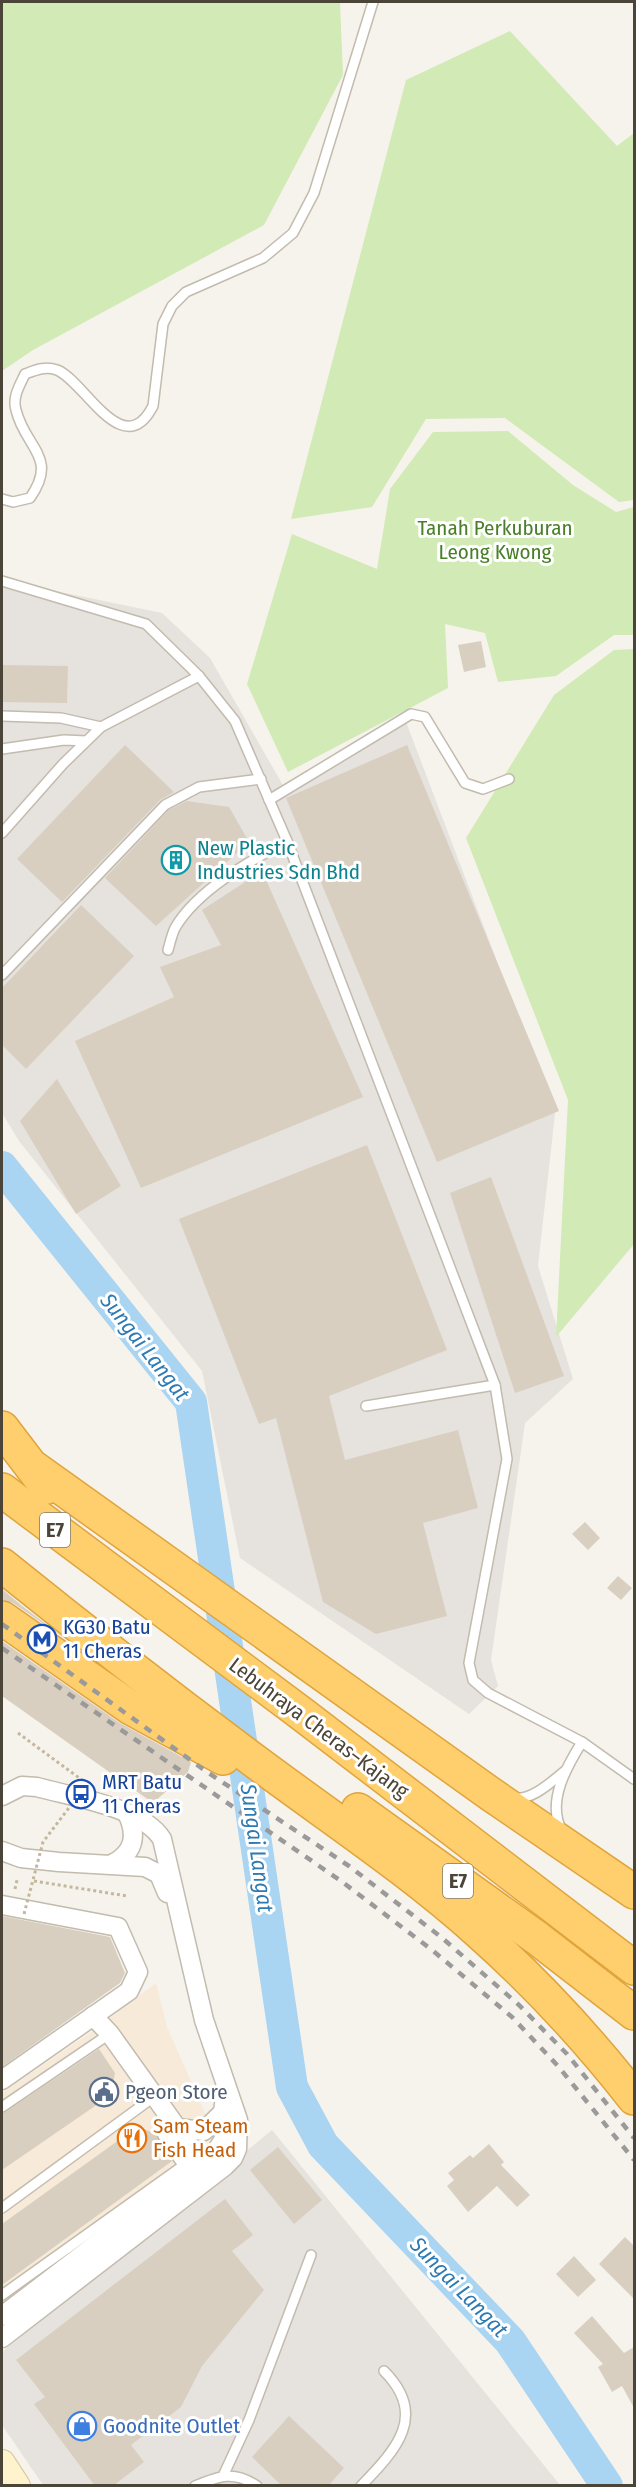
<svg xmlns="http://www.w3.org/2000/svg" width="636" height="2487" font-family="'Fira Sans Condensed',sans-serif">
<rect width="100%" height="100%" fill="#f6f3ec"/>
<!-- commercial -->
<path fill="#f7ead8" d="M156 1983 167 2027 211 2127 206 2153 2 2314V2093L100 2026Z"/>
<!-- industrial -->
<g fill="#e6e2dd">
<path d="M2 580 162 613 210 658 288 794 403 714 555 1114 538 1266 573 1379 525 1423 491 1660 498 1686 469 1714 240 1558 202 1371 19 1141 2 1113Z"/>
<path d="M272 2130 560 2485H43L2 2425V2352Z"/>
</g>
<!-- green -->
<g fill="#d2eab5">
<path d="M2 2H340L343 75 264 225 33 350 2 371Z"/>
<path d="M510 31 617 146 634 133V500L619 502 505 418 426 419 372 507 291 519 406 80Z"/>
<path d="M508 431 573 485 616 512 634 507V635H614L556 676 498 682 485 633 445 624 448 688 288 772 247 684 292 534 377 569 390 489 433 432Z"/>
<path d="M634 649V1244L556 1337 568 1100 466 838 554 695 614 650Z"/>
</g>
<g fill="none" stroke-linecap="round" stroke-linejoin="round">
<!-- river -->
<path stroke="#a9d4f2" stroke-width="32" d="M2 1167 191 1402 292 2087 323 2145 510 2341 607 2486"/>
</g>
<!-- building -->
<g fill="#d8cfc1">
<path d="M481 641 486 667 464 672 458 645Z"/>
<path d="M2 665 68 666 67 703 2 702Z"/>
<path d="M125 745 174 792 160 800 62 902 17 859Z"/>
<path d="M407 745 559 1111 437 1162 286 798Z"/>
<path d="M187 801 229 807 249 842 156 926 105 878 169 810Z"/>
<path d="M262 871 363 1097 141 1188 75 1041 174 997 160 967 221 945 202 910Z"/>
<path d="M81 905 134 956 26 1069 2 1045V988Z"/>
<path d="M57 1079 121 1186 76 1214 20 1121Z"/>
<path d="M367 1145 447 1350 329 1396 345 1460 458 1430 478 1508 423 1523 447 1616 376 1634 323 1602 276 1418 259 1424 179 1219Z"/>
<path d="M491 1177 564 1376 515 1393 450 1193Z"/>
<path d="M585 1522 600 1538 588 1550 572 1534Z"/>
<path d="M618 1576 632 1588 621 1600 607 1588Z"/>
<path d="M2 1589 21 1605 64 1638 13 1603 2 1600Z"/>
<path d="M2 1641 120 1723 191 1762 188 1772 153 1803 2 1696Z"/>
<path d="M2 1916 110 1937 125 1973 120 1983 2 2067Z"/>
<path d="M99 2049 115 2073 111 2095 2 2170V2114Z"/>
<path d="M137 2127 155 2133 172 2161 2 2285V2224Z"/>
<path d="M489 2144 504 2162 501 2165 530 2195 517 2207 497 2186 468 2212 447 2186 454 2180 448 2173 470 2155 473 2158Z"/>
<path d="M278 2147 322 2200 294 2224 250 2170Z"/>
<path d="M225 2199 253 2235 232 2251 264 2290 202 2366 181 2407 131 2445 144 2462 113 2486H95L34 2404 45 2397 16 2360Z"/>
<path d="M625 2237 634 2246V2299L599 2264Z"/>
<path d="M574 2256 596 2280 578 2297 556 2274Z"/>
<path d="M592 2316 624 2353 634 2347V2408L622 2386 612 2392 598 2367 603 2364 574 2333Z"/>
<path d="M289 2416 344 2468 328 2486H282L252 2457Z"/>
</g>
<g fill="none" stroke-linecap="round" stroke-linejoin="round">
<!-- lane casing -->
<g stroke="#c2bbae" stroke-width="12">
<g id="lane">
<path d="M2 499 13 502 30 498C59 457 25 448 16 410 12 397 20 385 25 374 36 370 45 366 57 370 84 380 123 464 153 406L163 324 172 306 186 292 263 258 293 233 314 193 373 2"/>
<path d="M2 581 146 624 199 676 235 721 287 841 495 1385 507 1459 469 1663 473 1680 488 1693 582 1742 634 1779"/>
<path d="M2 716 61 718 101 727 199 676"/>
<path d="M2 749 64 740 86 741"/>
<path d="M269 800 411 714 425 717 465 783 483 789 509 779"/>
<path d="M2 833 63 764 101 727"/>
<path d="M168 950C170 943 172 934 175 928 197 890 250 861 287 841"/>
<path d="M2 975 165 805 199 787 261 779"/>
<path d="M366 1406 495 1385"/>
<path d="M513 1798C532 1801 551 1782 565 1771"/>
<path d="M562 1831C546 1802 567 1766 582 1742"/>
<path d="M2 2107 102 2039"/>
<path d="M2 2208 155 2096"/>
<path d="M2 2295 187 2163"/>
<path d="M224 2474 249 2420 311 2255"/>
<path d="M195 2486C219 2476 234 2470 257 2486"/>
<path d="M361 2486C397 2449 428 2415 384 2371"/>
</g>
</g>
<!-- street casing -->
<g stroke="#c2bbae" stroke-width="21">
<g id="street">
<path d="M2 1796 22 1786 37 1787C72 1797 142 1807 162 1839L204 2020 238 2120 237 2149 233 2158 225 2166 2 2338"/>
<path d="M2 1851 21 1858 59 1862 145 1867 159 1874 167 1893"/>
<path d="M112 1864C134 1853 138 1836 127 1813"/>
<path d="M2 1905 118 1927 138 1972 129 1991 2 2080"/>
<path d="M93 2016 110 2034 203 2164 201 2175"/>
<path d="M177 2128 204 2131 223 2112 224 2104"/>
<path d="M167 2134 193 2172"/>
<path d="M2 2316 213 2155C224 2141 232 2129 226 2111"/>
</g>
</g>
<!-- secondary casing -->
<g stroke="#d6c79b" stroke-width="28">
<path id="secondary" d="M2 2463 17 2486"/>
</g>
<!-- highway casing -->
<g stroke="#e0a43c" stroke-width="36">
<g id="highway">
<path d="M2 1428 47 1487"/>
<path d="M34 1468 492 1795 634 1892"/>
<path d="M2 1490 302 1714 634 1968"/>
<path d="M2 1565C85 1632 170 1698 256 1762 331 1818 410 1870 480 1933 536 1983 588 2039 634 2098"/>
<path d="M2 1618 131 1708 223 1758"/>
<path d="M358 1810 537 1938 634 2013"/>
</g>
</g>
<!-- path -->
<g stroke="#c4b79f" stroke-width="3" stroke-dasharray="3 3" stroke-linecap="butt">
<path d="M18 1733 82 1780"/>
<path d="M34 1881 127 1896"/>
<path d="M15 1889 17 1880"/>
</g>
<!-- lane -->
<use href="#lane" stroke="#fff" stroke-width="9"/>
<!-- street -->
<use href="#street" stroke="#fff" stroke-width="18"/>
<!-- secondary -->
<use href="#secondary" stroke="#fff3cd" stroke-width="26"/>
<!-- highway -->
<use href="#highway" stroke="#ffcf6e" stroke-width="33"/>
<!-- rail -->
<g stroke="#9a9a9a" stroke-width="4.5" stroke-dasharray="8 8" stroke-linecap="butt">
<path d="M2 1624 207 1772 349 1866 441 1937 519 2005 567 2054 634 2138"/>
<path d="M2 1648 341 1881 432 1950 512 2017 558 2066 634 2160"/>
</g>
<!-- path-bridge -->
<path stroke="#c4b79f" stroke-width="3" stroke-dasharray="3 3" stroke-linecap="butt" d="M24 1914 43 1842 87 1784"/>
</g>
<!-- icons -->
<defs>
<g id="building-ring" transform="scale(1.5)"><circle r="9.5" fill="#fff" stroke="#0f9aa8" stroke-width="1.5"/><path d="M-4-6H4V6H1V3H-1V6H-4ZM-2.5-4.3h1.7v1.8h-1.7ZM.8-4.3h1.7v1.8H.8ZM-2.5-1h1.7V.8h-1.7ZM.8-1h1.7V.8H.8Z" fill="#0f9aa8"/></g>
<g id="metro-ring" transform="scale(1.5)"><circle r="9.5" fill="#fff" stroke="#1a4fb4" stroke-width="1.5"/><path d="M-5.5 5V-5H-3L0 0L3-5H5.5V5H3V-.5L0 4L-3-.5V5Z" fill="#1a4fb4"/></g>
<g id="bus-ring" transform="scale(1.5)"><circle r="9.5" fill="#fff" stroke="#1a4fb4" stroke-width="1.5"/><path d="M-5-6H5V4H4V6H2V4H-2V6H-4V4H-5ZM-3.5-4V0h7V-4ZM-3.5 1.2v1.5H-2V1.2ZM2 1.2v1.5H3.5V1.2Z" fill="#1a4fb4"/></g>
<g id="civic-ring" transform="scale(1.5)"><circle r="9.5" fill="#fff" stroke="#5c6f8a" stroke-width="1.5"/><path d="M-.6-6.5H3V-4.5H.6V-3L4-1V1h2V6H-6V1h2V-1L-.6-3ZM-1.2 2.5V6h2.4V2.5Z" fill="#5c6f8a"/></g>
<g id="restaurant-ring" transform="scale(1.5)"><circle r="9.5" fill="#fff" stroke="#e8710a" stroke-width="1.5"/><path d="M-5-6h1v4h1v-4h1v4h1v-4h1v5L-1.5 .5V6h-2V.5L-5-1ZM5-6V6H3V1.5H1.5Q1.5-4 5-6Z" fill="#e8710a"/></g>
<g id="shop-ring" transform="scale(1.5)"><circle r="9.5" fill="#fff" stroke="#3f7fe0" stroke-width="1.5"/><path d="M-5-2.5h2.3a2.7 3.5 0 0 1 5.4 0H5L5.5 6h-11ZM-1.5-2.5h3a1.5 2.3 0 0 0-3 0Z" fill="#3f7fe0"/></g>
</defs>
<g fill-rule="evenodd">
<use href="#building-ring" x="176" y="860"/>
<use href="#metro-ring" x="42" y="1639"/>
<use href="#bus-ring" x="81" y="1794"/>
<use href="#civic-ring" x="104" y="2092"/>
<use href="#restaurant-ring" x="132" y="2138"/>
<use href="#shop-ring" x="82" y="2426"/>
</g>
<g text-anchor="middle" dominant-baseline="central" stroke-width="6" stroke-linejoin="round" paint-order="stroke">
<!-- shield labels -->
<g fill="#fff" stroke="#817c74" stroke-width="1.5">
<rect x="40" y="1513" width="30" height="34" rx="4.5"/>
<rect x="443" y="1864" width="30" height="34" rx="4.5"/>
</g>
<g font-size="20" font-weight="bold" fill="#4b4439">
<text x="55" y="1530">E7</text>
<text x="458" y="1881">E7</text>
</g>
<!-- park labels -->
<g font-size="21" fill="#4a7f2a" stroke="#fff">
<text x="495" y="528">Tanah Perkuburan<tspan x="495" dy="24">Leong Kwong</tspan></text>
</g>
<!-- culture labels -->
<g font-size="21" fill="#0d838f" stroke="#fff" text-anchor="start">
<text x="197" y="848">New Plastic<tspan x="197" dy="24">Industries Sdn Bhd</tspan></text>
</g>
<!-- transit labels -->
<g font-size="21" fill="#164399" stroke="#fff" text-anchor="start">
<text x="63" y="1627">KG30 Batu<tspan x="63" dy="24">11 Cheras</tspan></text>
<text x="102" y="1782">MRT Batu<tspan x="102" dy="24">11 Cheras</tspan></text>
</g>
<!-- street labels -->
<g font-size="21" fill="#4b4439" stroke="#fff">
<text transform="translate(319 1728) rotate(37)">Lebuhraya Cheras–Kajang</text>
</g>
<!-- service labels -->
<g font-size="21" fill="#4e5e75" stroke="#fff" text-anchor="start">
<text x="125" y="2092">Pgeon Store</text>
</g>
<!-- food labels -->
<g font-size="21" fill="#c56008" stroke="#fff" text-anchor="start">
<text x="153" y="2126">Sam Steam<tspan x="153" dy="24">Fish Head</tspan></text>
</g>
<!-- shop labels -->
<g font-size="21" fill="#366cbe" stroke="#fff" text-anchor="start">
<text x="103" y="2426">Goodnite Outlet</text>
</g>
<!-- water labels -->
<g font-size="22" font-style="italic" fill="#2e7ab2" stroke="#fff">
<text transform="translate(145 1347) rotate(52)">Sungai Langat</text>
<text transform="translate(257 1848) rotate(82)">Sungai Langat</text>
<text transform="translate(459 2287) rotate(46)">Sungai Langat</text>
</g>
</g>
<!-- border -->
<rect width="636" height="2487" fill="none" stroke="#4b4439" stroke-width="6"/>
</svg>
